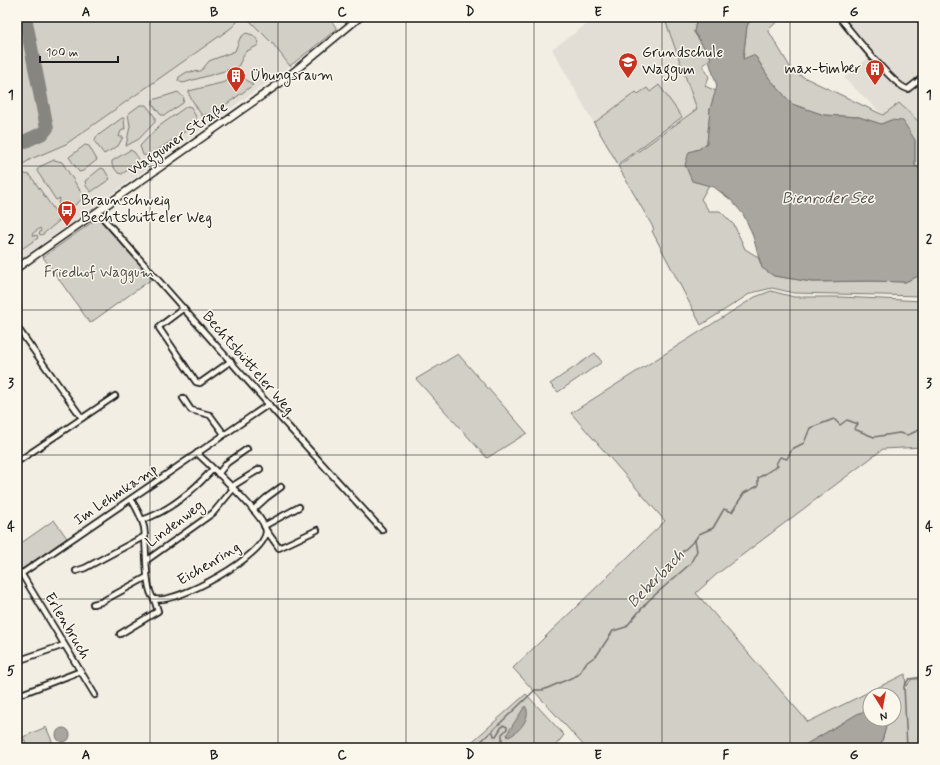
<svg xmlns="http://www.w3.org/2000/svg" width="940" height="765" font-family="Mynerve,sans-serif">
<rect width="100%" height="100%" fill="#f2eee4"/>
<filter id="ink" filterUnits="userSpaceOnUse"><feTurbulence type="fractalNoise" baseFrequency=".025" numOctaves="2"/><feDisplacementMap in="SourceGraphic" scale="8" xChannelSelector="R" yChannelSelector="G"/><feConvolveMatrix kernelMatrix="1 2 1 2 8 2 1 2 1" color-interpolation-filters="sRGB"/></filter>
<g filter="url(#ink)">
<!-- built -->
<g fill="#e2ded5">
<path d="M17 17H246L273 44 290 66 17 262Z"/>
<path d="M597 17H664L697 109 618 166 552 49Z"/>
<path d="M843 17H923V121L920 122 899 103 883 115 844 78 873 54Z"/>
</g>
<!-- green -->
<g fill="#d2cfc6" stroke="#777671">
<path d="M17 17H242L231 28 66 144 31 159 17 168Z"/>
<path d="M246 17H329L337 29 290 66 273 44Z"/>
<path d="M664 17H697L694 32 711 58 703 65 709 77 705 86 716 91 710 109 707 143 699 149 689 152 692 181 709 185 701 199 709 211H720L734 225 745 249 758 257 762 267 774 276 812 282 870 281 905 282 923 274V296L794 293 772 288 751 293 701 325 652 231 654 229 618 166 697 109Z"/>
<path d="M752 17H782L768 30 793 72 883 115 899 103 919 122 923 121V169L915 166V140L891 120 881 124 859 117 824 115 792 104 769 78 756 57 743 60 747 26Z"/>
<path d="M246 33 253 35 259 42 257 46 245 52 238 67 183 83 178 81 179 77 187 72 201 71 209 61 235 51 240 38Z"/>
<path d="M237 75H240L253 85 209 117 207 114 202 116 189 95V91L225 82Z"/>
<path d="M659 85 682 117 618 164 594 123 636 92 638 94 647 88 650 92Z"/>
<path d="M178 92 184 98 183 103 165 115H161L153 105V100Z"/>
<path d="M140 105H146L155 117V122L139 139 126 146 130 126 128 114Z"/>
<path d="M187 106 191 107 196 117V124L149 156 143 155 140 146 158 127Z"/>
<path d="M122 118H124L125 129 121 131 119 137H123L118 146 104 154 95 142 96 137Z"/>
<path d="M85 145 89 146 97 160 83 171 79 172 69 157Z"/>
<path d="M130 150 134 152 139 159 138 163 122 174 118 173 112 165V161Z"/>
<path d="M54 160 62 162 83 195 82 199 68 211 63 210 58 203 60 198 56 200 37 171 39 167Z"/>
<path d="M101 168 104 169 110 179 91 192 86 186 85 181Z"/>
<path d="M25 174 30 175 59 217V221L42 235 39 234 41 230 40 228 32 234 33 236 37 235 38 238 17 252V179Z"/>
<path d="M98 218 152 279 90 323 43 257Z"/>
<path d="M771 291 794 297H840L923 301V447L883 449 717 574 696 593 808 722 905 674 906 686 912 679H923V748H880L887 723 883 719H894V695H870V711L859 713 800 748H586L513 668 665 521 571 413 755 297Z"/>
<path d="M595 353 602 362 558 392 550 384Z"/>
<path d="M458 354 527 433 487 458 416 379Z"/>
<path d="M54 520 67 538 25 567 22 569 17 567V546Z"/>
<path d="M526 694 564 735 556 745 558 748H465Z"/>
<path d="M46 727 55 748H28L23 737Z"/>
</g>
<!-- water -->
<g fill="#a9a6a0" stroke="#716f6b">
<path d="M697 17H752L747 26 743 59 753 55 756 57 769 78 792 104 824 115 859 117 881 124 891 120 903 121 915 140V166L923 169V274L905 282 870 281 812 282 774 276 762 268 752 233 743 214 731 200 714 187 692 181 685 165 689 152 699 149 707 143 710 109 717 86 709 61 711 58 694 32Z"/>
<path d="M525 706C533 716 518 734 508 737L507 734Z"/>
<path d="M870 711V719H883L887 723 880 748H800L859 713Z"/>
<circle cx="63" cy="735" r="7"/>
</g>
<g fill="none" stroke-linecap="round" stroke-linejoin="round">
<!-- stream -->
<g stroke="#716f6b" stroke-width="1.5">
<path d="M662 571 695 540"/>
<path d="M474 748 535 690H543L578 675 586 663 597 655 613 631 626 627 648 601 690 564 697 551 695 540 699 534 713 528 724 509 732 512 744 493 758 486V478L778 466 776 464 780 457 787 459 792 449 804 443 810 428 834 419 840 425 847 420 858 424 854 429 874 437 899 433 908 435 919 430 923 432"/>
<path d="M492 748 502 741V734L507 729V727L503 725 496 736H494L493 732"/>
<path d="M907 748 904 686 909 679 923 677"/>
</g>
<!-- taxiway -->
<path stroke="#878580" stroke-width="14" d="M17 145 43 133 47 128 25 17"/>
<!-- minor casing -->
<g stroke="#1c1c1c" stroke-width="8">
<g id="minor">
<path d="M839 17C850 30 895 88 908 89L923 77"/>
<path d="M99 211 104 219 277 414 382 530"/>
<path d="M184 308 160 326 159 328 196 382 200 383 231 361"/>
<path d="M17 327 82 418"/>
<path d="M183 398 191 410 210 415 224 434"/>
<path d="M17 462 115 396"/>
<path d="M218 474 227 463 247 449"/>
<path d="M231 487 260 469"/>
<path d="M131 499C136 507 141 516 144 527 147 544 144 589 154 599 176 605 267 555 266 531 265 515 210 466 197 453"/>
<path d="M253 510 266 498 281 487"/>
<path d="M142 520C170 511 193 491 213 469"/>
<path d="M264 526 299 507"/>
<path d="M266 530 279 548 317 530"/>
<path d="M147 560 213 513 233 489"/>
<path d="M17 571 21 573 95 695"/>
<path d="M76 571 85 568 145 536"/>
<path d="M17 575 24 572 269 404"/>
<path d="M93 604 101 602 147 577"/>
<path d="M120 634 158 611 154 599"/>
<path d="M17 661 64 645"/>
<path d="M24 693 81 671"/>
</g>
</g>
<!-- tertiary casing -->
<g stroke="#1c1c1c" stroke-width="9">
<path id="tertiary" d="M17 268 280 83 360 17"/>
</g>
<!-- minor -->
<use href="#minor" stroke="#fbf7ec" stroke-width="4.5"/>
<!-- tertiary -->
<use href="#tertiary" stroke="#fbf7ec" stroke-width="6"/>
</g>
</g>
<!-- grid -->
<path fill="none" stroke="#1c1c1c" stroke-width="1" stroke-opacity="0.55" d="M150 17V748M278 17V748M406 17V748M534 17V748M662 17V748M790 17V748M17 166H923M17 310H923M17 455H923M17 599H923"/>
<!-- icons -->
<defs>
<g id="school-pin" transform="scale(1)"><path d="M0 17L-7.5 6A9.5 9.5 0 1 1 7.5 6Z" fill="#c8321e" stroke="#fbf7ec"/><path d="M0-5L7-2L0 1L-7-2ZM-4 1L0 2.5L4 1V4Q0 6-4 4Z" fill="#fff"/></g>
<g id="building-pin" transform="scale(1)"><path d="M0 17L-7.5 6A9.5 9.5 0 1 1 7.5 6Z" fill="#c8321e" stroke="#fbf7ec"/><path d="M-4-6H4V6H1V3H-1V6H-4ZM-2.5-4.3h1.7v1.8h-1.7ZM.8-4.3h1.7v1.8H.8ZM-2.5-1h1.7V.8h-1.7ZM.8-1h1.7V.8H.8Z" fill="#fff"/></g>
<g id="bus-pin" transform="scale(1)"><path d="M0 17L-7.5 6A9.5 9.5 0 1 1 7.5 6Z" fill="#c8321e" stroke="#fbf7ec"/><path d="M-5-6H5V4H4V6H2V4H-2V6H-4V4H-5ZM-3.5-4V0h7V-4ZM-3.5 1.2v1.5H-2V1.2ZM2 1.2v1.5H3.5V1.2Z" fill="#fff"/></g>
</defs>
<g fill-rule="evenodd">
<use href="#school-pin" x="628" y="62"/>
<use href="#building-pin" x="875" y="69"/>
<use href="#building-pin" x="236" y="76"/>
<use href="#bus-pin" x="67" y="210"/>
</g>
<g text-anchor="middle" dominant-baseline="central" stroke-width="3" stroke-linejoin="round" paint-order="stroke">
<!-- poi labels -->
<g font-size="15" fill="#1c1c1c" stroke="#fbf7ec" text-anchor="start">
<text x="642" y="53">Grundschule<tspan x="642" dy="17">Waggum</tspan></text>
<text x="861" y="69" text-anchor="end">max-timber</text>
<text x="250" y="76">Übungsraum</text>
<text x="81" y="201">Braunschweig<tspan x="81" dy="17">Bechtsbütteler Weg</tspan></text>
</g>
<!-- street labels -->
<g font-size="15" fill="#1c1c1c" stroke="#fbf7ec">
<text transform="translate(178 139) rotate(-35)">Waggumer Straße</text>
<text transform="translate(248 363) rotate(49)">Bechtsbütteler Weg</text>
<text transform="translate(116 495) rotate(-34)">Im Lehmkamp</text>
<text transform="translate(175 524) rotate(-37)">Lindenweg</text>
<text transform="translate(209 564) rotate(-31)">Eichenring</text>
<text transform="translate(67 626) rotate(59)">Erlenbruch</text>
</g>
<!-- park labels -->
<g font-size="15" fill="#53524f" stroke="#fbf7ec">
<text x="99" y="273">Friedhof Waggum</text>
</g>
<!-- water labels -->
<g font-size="16" font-style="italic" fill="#545351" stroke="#fbf7ec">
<text x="828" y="198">Bienroder See</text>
<text transform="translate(656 579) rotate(-46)">Beberbach</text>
</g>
</g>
<!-- margin -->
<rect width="940" height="765" fill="none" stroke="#fbf7ec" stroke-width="44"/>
<!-- north arrow -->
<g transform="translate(882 707) rotate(169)"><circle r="19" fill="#fbf7ec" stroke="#a29f99"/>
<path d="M0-3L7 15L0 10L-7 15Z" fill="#c8321e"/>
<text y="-6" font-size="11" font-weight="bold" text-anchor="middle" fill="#1c1c1c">N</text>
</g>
<!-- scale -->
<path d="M40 56v6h78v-6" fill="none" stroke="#1c1c1c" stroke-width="2"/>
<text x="46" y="56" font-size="12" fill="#1c1c1c" stroke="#fbf7ec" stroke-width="3" paint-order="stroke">100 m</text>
<rect x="22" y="22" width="896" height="721" fill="none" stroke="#1c1c1c" stroke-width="1.5"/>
<g font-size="13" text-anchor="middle" font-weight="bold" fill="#1c1c1c">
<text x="86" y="16">A</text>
<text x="214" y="16">B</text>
<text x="342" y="16">C</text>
<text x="470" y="16">D</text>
<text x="598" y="16">E</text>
<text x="726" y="16">F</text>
<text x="854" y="16">G</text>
<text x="11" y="99">1</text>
<text x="929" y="99">1</text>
<text x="11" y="243">2</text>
<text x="929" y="243">2</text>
<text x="11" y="387">3</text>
<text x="929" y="387">3</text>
<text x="11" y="531">4</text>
<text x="929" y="531">4</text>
<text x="11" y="675">5</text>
<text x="929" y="675">5</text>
<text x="86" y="759">A</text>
<text x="214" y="759">B</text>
<text x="342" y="759">C</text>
<text x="470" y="759">D</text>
<text x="598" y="759">E</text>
<text x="726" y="759">F</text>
<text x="854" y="759">G</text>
</g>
</svg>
